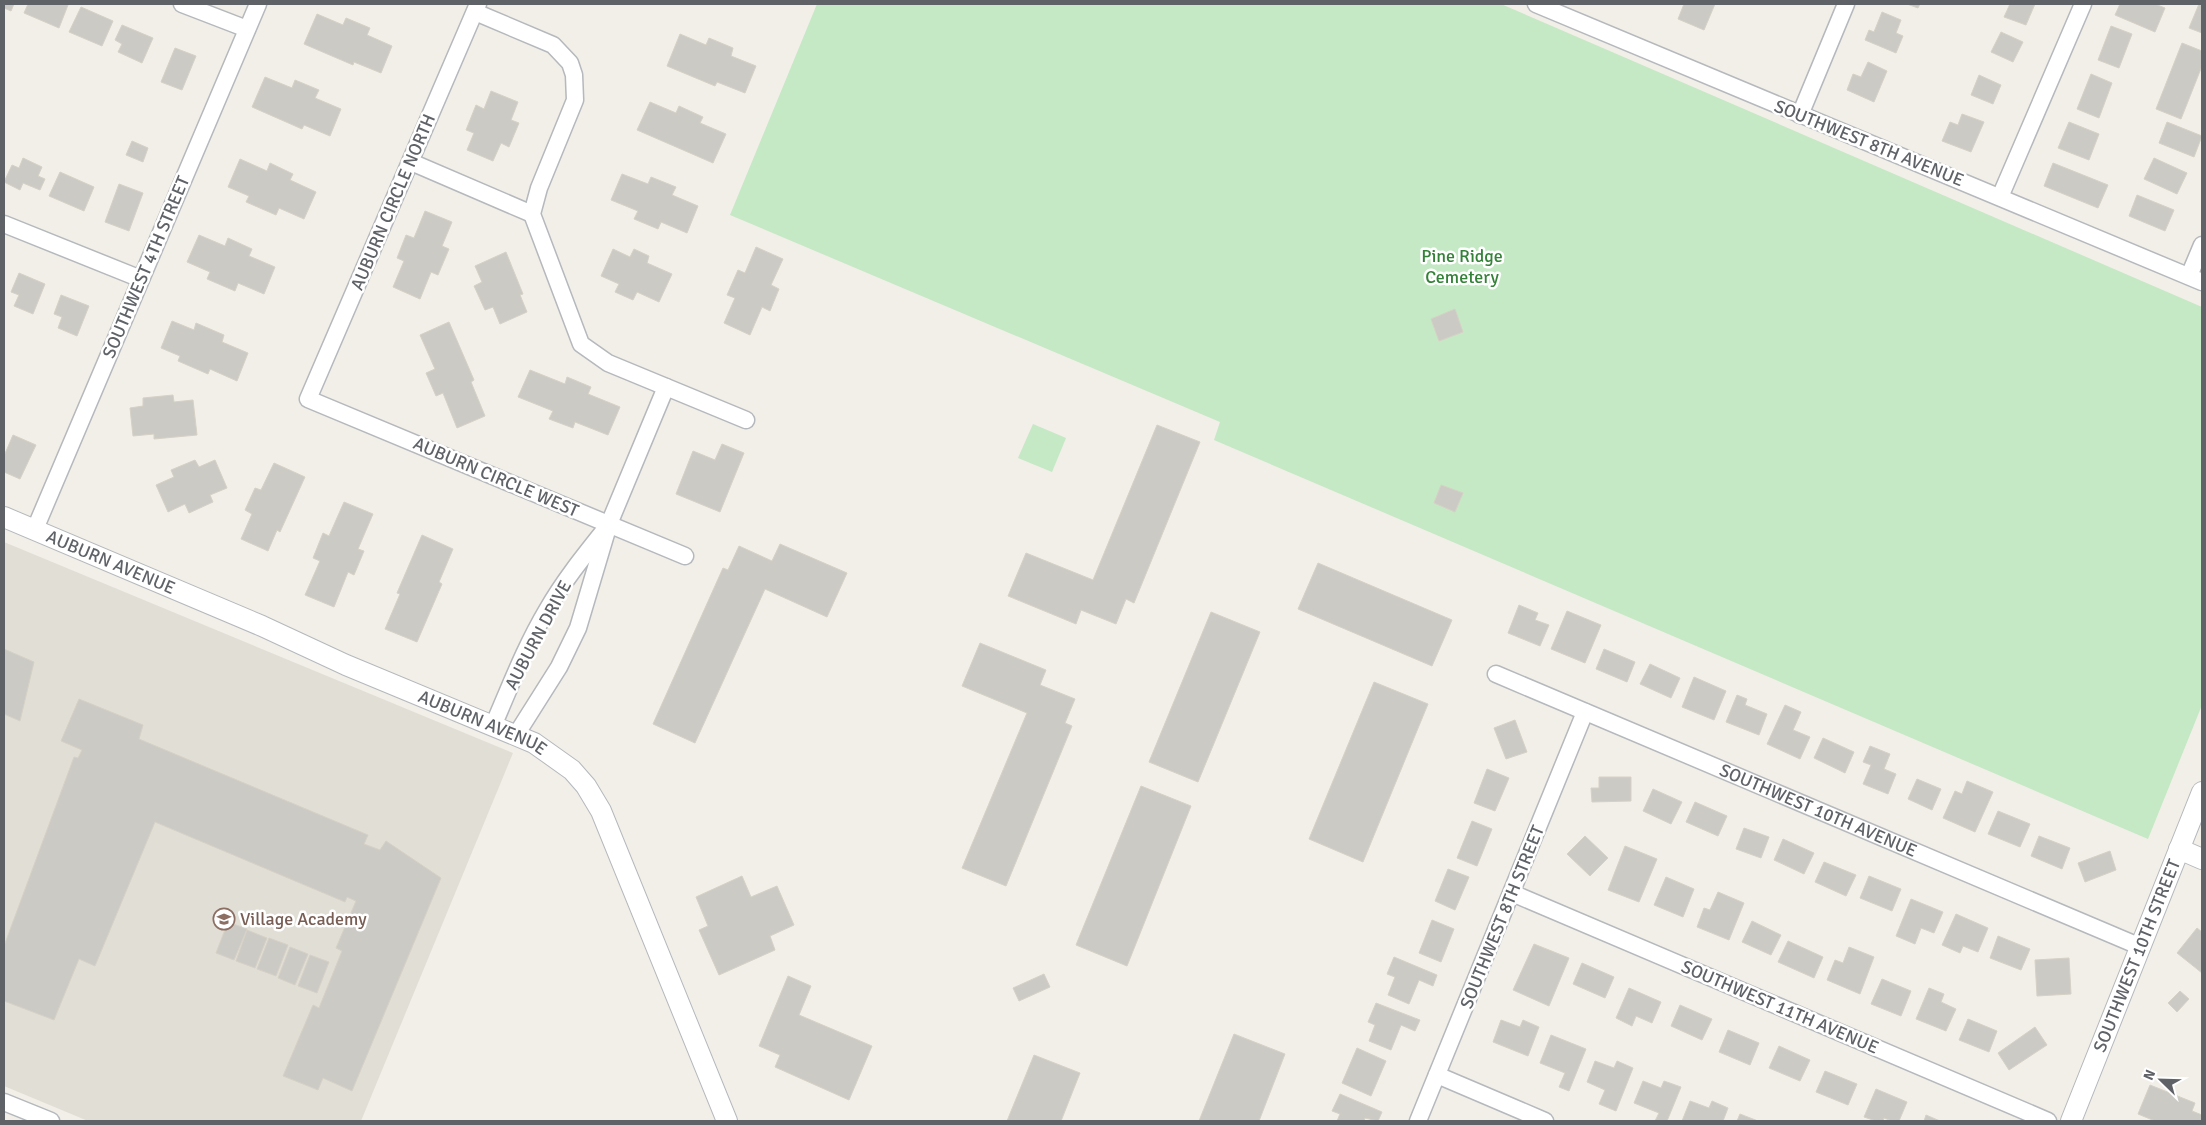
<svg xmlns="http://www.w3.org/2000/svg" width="2206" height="1125" font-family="Signika,sans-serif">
<rect width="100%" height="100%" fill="#f1efe8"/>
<!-- education -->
<path fill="#e1ded6" d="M4 542 513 753 361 1121H88L4 1086Z"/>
<!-- green -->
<g fill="#c5e8c5">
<path d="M817 4H1501L2202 307V705L2148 839 1214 440 1220 422 730 215Z"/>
<path d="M1033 424 1066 438 1052 472 1018 458Z"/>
</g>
<!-- building -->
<g fill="#cccac5" stroke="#d6d1c6">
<path d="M4 4H14L11 11 4 8Z"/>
<path d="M28 4H65L68 5 59 28 24 13Z"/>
<path d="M1684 4H1715L1704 30 1678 19Z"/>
<path d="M1907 4H1920L1918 8Z"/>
<path d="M2010 4H2035L2026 25 2004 17Z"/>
<path d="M2120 4H2155L2165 8 2155 32 2115 15Z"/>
<path d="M2199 4 2202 6V33L2189 28Z"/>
<path d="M81 7 113 21 102 46 69 32Z"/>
<path d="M1882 12 1901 20 1896 33 1903 36 1896 53 1865 40 1869 30 1874 32Z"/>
<path d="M317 14 343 25 346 18 370 28 367 35 392 46 381 73 354 62 353 65 304 44Z"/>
<path d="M122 25 153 38 142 63 118 52 122 44 115 40Z"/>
<path d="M2111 26 2132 34 2119 68 2098 60Z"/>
<path d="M2001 32 2023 42 2013 62 1991 52Z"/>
<path d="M680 34 706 45 709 38 733 48 731 56 756 66 745 93 717 82 715 86 667 66Z"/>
<path d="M2182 43 2202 51V66L2181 119 2156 109Z"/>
<path d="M175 48 196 56 182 90 161 82Z"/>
<path d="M1868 62 1887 71 1874 102 1847 90 1853 74 1861 77Z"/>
<path d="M2091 74 2112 83 2099 118 2077 109Z"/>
<path d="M1979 75 2001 85 1993 104 1971 95Z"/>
<path d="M265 77 292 88 295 80 319 90 315 98 341 109 330 136 304 125 302 129 252 107Z"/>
<path d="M491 91 518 102 511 120 519 123 509 147 501 143 493 161 467 150 474 133 466 130 476 105 484 109Z"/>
<path d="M650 102 676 113 679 106 703 117 700 123 726 134 713 163 637 130Z"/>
<path d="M1962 114 1984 122 1971 152 1942 141 1950 122 1958 125Z"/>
<path d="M2069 122 2099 134 2089 160 2058 148Z"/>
<path d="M2167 122 2202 136 2194 157 2159 143Z"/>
<path d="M132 141 148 148 143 162 126 155Z"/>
<path d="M23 158 42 167 38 176 45 179 40 190 23 183 20 190 4 182 12 165 19 168Z"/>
<path d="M2154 158 2187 173 2177 194 2144 179Z"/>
<path d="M240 159 267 171 270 163 293 174 290 180 316 192 304 219 279 208 276 215 246 202 249 196 228 187Z"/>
<path d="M2053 163 2108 185 2098 208 2044 186Z"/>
<path d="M60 172 94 187 84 211 49 196Z"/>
<path d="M622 174 648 184 651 177 676 187 672 195 698 206 687 233 661 222 658 229 634 219 638 211 611 200Z"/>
<path d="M119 184 143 193 129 231 105 222Z"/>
<path d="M2137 195 2174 210 2165 231 2129 216Z"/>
<path d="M425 211 452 222 442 246 449 249 438 275 431 272 420 299 393 287 404 261 397 258 406 235 414 238Z"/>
<path d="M199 235 225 246 228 238 252 249 249 256 275 267 264 294 238 283 235 291 207 279 210 272 187 262Z"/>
<path d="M756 247 783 259 771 285 779 289 770 311 762 307 750 335 724 323 735 298 727 295 738 270 745 273Z"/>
<path d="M613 249 630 257 634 249 649 256 647 263 672 274 659 302 637 292 633 300 615 292 619 284 601 276Z"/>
<path d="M506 252 523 294 520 295 527 312 500 324 493 307 485 310 474 286 482 282 475 266Z"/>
<path d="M19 273 45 284 33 314 14 306 19 295 11 292Z"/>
<path d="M61 295 89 306 77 336 58 328 62 317 54 314Z"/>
<path d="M1455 309 1463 332 1439 341 1431 319Z"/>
<path d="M172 321 194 330 196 323 224 335 222 342 248 353 237 381 210 369 208 374 178 361 180 356 161 348Z"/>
<path d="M449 322 474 380 471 382 485 416 457 428 443 393 436 396 426 373 435 369 420 335Z"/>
<path d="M530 370 565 384 567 377 591 387 588 394 620 407 608 435 575 422 573 428 549 419 553 411 518 397Z"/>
<path d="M173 395 174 402 193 400 197 435 154 439V434L133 436 130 408 143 406V398Z"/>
<path d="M1157 425 1200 442 1134 603 1126 599 1116 624 1081 610 1076 624 1008 596 1026 553 1093 580Z"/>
<path d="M13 435 36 445 20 479 4 472V456Z"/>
<path d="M722 444 744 453 720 512 676 494 693 451 715 460Z"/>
<path d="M195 460 199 467 215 460 227 488 210 495 213 502 189 513 185 504 168 512 156 485 174 477 171 470Z"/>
<path d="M274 463 305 477 280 532 277 530 268 551 241 539 252 514 245 510 255 488 261 490Z"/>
<path d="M1441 485 1463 493 1455 512 1434 503Z"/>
<path d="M344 502 373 514 358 549 364 551 354 575 348 572 334 607 305 595 320 561 313 558 323 533 329 536Z"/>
<path d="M422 535 453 549 439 582 442 584 417 642 385 629 400 594 397 593Z"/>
<path d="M780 544 847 573 827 617 765 589 695 743 653 724 723 568 728 570 739 546 772 561Z"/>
<path d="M1318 563 1452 620 1432 666 1298 609Z"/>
<path d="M1519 605 1538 613 1535 620 1549 625 1540 646 1508 633Z"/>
<path d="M1567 611 1601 625 1585 663 1551 649Z"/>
<path d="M1211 612 1260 632 1198 782 1149 762Z"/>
<path d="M980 643 1046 670 1040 685 1075 699 1065 723 1072 726 1006 886 962 868 1027 713 962 686Z"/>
<path d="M4 649 34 662 20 721 4 714Z"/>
<path d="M1604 649 1635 662 1627 682 1596 669Z"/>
<path d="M1650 664 1680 678 1671 698 1640 684Z"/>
<path d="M1694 677 1726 691 1714 720 1682 707Z"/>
<path d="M1374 682 1428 704 1363 862 1309 839Z"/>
<path d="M1737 695 1747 699 1745 705 1767 714 1759 735 1726 722Z"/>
<path d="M79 699 143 725 139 739 368 835 364 844 380 850 386 841 441 878 352 1091 323 1078 318 1090 283 1076 313 1005 319 1008 342 951 336 948 356 901 347 897 345 902 155 822 95 966 79 959 54 1020 4 1001V946L74 757 78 758 82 750 61 741Z"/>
<path d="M1785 705 1801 712 1793 730 1810 737 1800 759 1767 744Z"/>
<path d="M1515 720 1527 752 1506 759 1494 728Z"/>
<path d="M1823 738 1854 752 1845 773 1814 758Z"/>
<path d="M1870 746 1890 754 1884 769 1896 774 1888 794 1863 784 1871 765 1863 762Z"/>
<path d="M1487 769 1509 778 1495 811 1474 803Z"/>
<path d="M1599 777H1631V801L1592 802 1591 788H1599Z"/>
<path d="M1917 779 1941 789 1932 810 1908 799Z"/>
<path d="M1967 781 1993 792 1975 832 1943 818 1955 791 1962 794Z"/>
<path d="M1141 786 1191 806 1127 966 1076 945Z"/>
<path d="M1653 789 1682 802 1671 824 1643 811Z"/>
<path d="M1695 802 1727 816 1718 836 1686 822Z"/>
<path d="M1998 811 2030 824 2020 847 1988 834Z"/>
<path d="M1472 821 1492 829 1477 866 1457 858Z"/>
<path d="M1744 828 1769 837 1761 858 1736 849Z"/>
<path d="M1585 836 1608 858 1590 876 1567 854Z"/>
<path d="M2039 836 2070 848 2062 869 2031 856Z"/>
<path d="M1783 839 1814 853 1804 874 1774 860Z"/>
<path d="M1625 846 1657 859 1639 902 1608 890Z"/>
<path d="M2110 851 2116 870 2085 882 2078 863Z"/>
<path d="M1824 862 1856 875 1846 896 1815 882Z"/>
<path d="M1448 869 1469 877 1455 910 1435 901Z"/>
<path d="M742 876 751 897 777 886 794 925 770 936 775 950 719 975 699 930 708 926 696 897Z"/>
<path d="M1869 876 1901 889 1892 911 1860 898Z"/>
<path d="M1666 877 1694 889 1683 917 1654 905Z"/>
<path d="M1718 892 1744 903 1729 940 1697 927 1704 908 1710 910Z"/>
<path d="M1911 899 1943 912 1934 933 1921 928 1915 944 1896 936Z"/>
<path d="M1956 914 1988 928 1978 952 1963 946 1960 953 1942 945Z"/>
<path d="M1432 920 1454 929 1441 962 1419 953Z"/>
<path d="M1752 921 1781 935 1771 955 1742 942Z"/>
<path d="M228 922 247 929 234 960 216 953Z"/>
<path d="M2197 928 2202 932V973L2177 953Z"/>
<path d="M247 930 267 938 255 968 236 961Z"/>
<path d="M1998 936 2030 949 2021 970 1990 958Z"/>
<path d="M269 938 288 945 276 976 257 969Z"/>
<path d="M1788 941 1823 957 1814 978 1778 962Z"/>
<path d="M1534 944 1569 958 1549 1006 1513 990Z"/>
<path d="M290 947 308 954 295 985 278 978Z"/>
<path d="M1849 947 1874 957 1860 994 1827 980 1835 960 1843 963Z"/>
<path d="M310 955 329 962 317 993 298 986Z"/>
<path d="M1394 957 1437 975 1433 986 1419 980 1409 1004 1388 995 1395 977 1387 974Z"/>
<path d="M2069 958 2071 994 2037 996 2035 960Z"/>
<path d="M1582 963 1614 977 1605 998 1573 984Z"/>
<path d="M1044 974 1050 987 1019 1001 1013 988Z"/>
<path d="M788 976 811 986 799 1015 872 1046 849 1100 775 1067 780 1055 759 1046Z"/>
<path d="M1882 979 1911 991 1901 1016 1871 1004Z"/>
<path d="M1629 988 1661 1002 1652 1023 1636 1016 1632 1026 1616 1018Z"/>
<path d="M1929 988 1944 994 1941 1002 1956 1009 1946 1031 1916 1019Z"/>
<path d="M2180 991 2189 999 2177 1012 2168 1003Z"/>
<path d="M1376 1003 1420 1020 1415 1031 1401 1025 1391 1050 1369 1041 1375 1025 1368 1022Z"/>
<path d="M1680 1005 1712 1019 1702 1040 1671 1026Z"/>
<path d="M1968 1019 1997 1031 1989 1052 1959 1040Z"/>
<path d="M1501 1020 1520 1027 1523 1020 1539 1027 1528 1056 1493 1042Z"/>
<path d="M2035 1027 2047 1045 2009 1070 1998 1053Z"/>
<path d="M1728 1030 1759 1043 1750 1065 1719 1052Z"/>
<path d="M1234 1034 1285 1054 1259 1121H1199Z"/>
<path d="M1551 1035 1586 1049 1569 1091 1559 1087 1565 1073 1540 1063Z"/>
<path d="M1779 1046 1810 1060 1800 1081 1769 1068Z"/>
<path d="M1357 1048 1386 1061 1371 1096 1342 1083Z"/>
<path d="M1034 1055 1080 1073 1061 1121H1007Z"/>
<path d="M1595 1061 1614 1068 1617 1061 1633 1068 1616 1111 1599 1104 1605 1090 1587 1082Z"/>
<path d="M1825 1071 1857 1084 1848 1105 1816 1092Z"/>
<path d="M1643 1081 1661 1088 1664 1081 1681 1087 1667 1121H1655L1659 1113 1634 1103Z"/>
<path d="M2150 1085 2195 1103 2192 1111 2202 1115V1121H2155L2138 1114Z"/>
<path d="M1876 1089 1907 1102 1899 1121H1892L1884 1118 1883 1121H1876L1864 1117Z"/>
<path d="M1340 1094 1382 1112 1378 1121 1365 1118 1364 1121H1337L1340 1114 1332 1111Z"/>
<path d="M1690 1101 1709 1108 1712 1101 1728 1108 1723 1121H1682Z"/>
<path d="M1740 1114 1758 1121H1737Z"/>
<path d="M1926 1115 1940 1121H1924Z"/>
</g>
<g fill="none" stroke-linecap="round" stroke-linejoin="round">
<!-- minor casing -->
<g stroke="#b5b8bc" stroke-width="19">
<g id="minor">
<path d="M182 4 247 29"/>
<path d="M478 4 308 399 685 556"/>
<path d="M1536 4 2202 282"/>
<path d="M475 12 553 45 570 63 574 75 575 100 539 188 532 214 581 344 608 363 746 420"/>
<path d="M1800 115 1846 4"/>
<path d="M411 162 532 214"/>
<path d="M2000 197 2083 4"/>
<path d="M4 224 141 279"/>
<path d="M2189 276 2202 245"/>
<path d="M35 529 258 4"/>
<path id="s1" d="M1496 674 2141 947"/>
<path d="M493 726C510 687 525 647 547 610 563 582 583 557 603 532"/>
<path d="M516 735 559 667 578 628 609 524 666 387"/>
<path d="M1512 893 2048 1121"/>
<path d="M1437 1075 1545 1121"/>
<path d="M4 1102 51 1121"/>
<path d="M1418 1121 1585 712"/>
</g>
</g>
<!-- tertiary casing -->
<g stroke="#b5b8bc" stroke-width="22">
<g id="tertiary">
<path id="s2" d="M4 517 262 626 346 665 534 743 572 770 586 786 601 811 727 1121"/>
<path d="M2179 849 2202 859"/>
<path id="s3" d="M2071 1121 2202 792"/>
</g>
</g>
<!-- minor -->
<use href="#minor" stroke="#fff" stroke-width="16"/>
<!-- tertiary -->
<use href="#tertiary" stroke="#fff" stroke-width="20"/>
</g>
<!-- icons -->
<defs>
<g id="school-ring" transform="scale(1.125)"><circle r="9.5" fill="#fff" stroke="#8d6e63" stroke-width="1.5"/><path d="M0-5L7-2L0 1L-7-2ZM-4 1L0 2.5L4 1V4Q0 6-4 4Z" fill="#8d6e63"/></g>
</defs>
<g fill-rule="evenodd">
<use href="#school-ring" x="224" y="919"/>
</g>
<g text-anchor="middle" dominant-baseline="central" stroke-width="5" stroke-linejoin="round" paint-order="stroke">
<!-- street labels -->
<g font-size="18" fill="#5f6368" stroke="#fff">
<text transform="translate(1869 143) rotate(22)">SOUTHWEST 8TH AVENUE</text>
<text transform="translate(393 202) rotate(-67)">AUBURN CIRCLE NORTH</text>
<text transform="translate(146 267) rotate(-67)">SOUTHWEST 4TH STREET</text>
<text transform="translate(496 477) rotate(23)">AUBURN CIRCLE WEST</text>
<text stroke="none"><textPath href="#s2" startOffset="116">AUBURN AVENUE</textPath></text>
<text transform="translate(538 635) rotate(-62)">AUBURN DRIVE</text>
<text stroke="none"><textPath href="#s2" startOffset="521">AUBURN AVENUE</textPath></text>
<text stroke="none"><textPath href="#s1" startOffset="350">SOUTHWEST 10TH AVENUE</textPath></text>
<text transform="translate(1502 917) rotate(-68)">SOUTHWEST 8TH STREET</text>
<text stroke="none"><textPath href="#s3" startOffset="178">SOUTHWEST 10TH STREET</textPath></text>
<text transform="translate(1780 1007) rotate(23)">SOUTHWEST 11TH AVENUE</text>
</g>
<!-- park labels -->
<g font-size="18" fill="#348238" stroke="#fff">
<text x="1462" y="256">Pine Ridge<tspan x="1462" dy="21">Cemetery</tspan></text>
</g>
<!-- education labels -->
<g font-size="18" fill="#785e54" stroke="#fff" text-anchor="start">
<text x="240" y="919">Village Academy</text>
</g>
</g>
<!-- border -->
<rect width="2206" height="1125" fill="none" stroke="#5f6368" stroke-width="10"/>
<!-- north arrow -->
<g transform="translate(2161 1080) rotate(293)" stroke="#ffffff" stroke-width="4" paint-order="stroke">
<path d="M0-4L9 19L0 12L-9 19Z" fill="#5f6368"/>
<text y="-8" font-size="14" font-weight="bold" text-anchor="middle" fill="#5f6368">N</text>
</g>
</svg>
